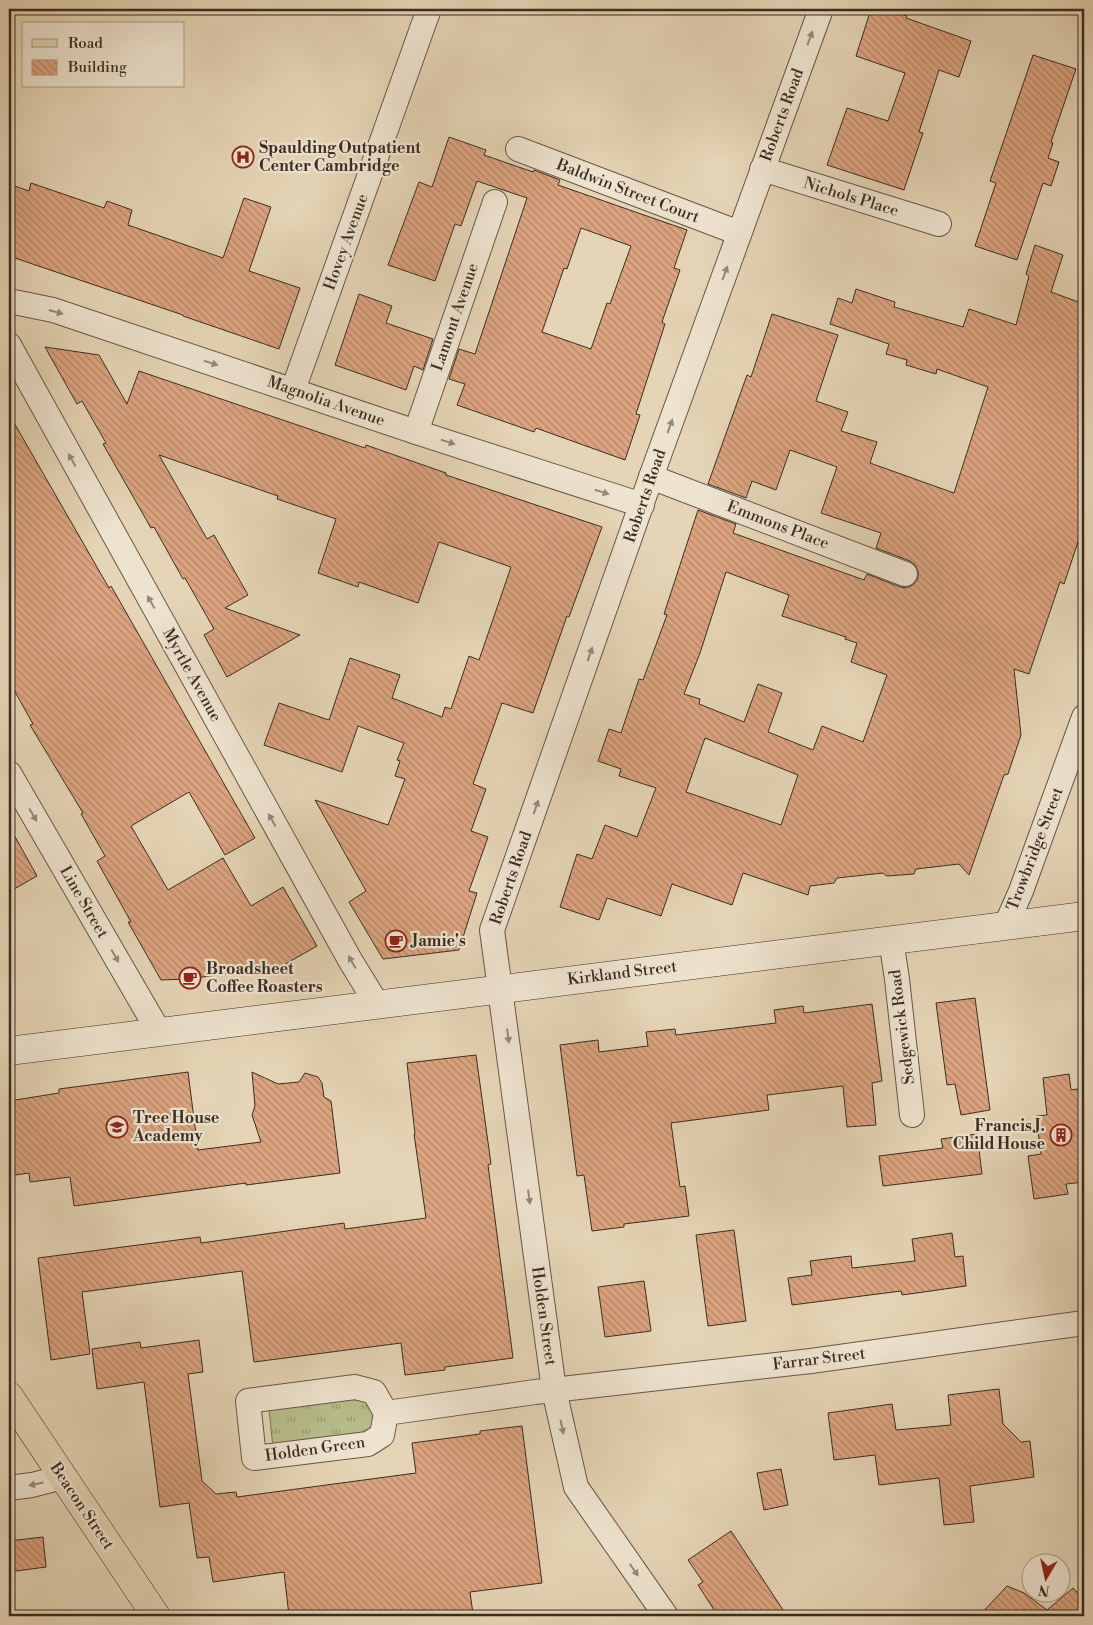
<svg xmlns="http://www.w3.org/2000/svg" width="1093" height="1625" font-family="'Libre Bodoni',serif">
<defs>
<pattern id="grass-tufts" width="24" height="20" patternUnits="userSpaceOnUse" patternTransform="scale(1.25)"><rect width="24" height="20" fill="#b7bc8b"/><path d="M3 7l-1-3M5 7V3M7 7l1-3M15 17l-1-3M17 17v-4M19 17l1-3" fill="none" stroke="#969971"/></pattern>
<pattern id="building-back-hatch" width="6" height="6" patternUnits="userSpaceOnUse" patternTransform="scale(1.25)"><rect width="6" height="6" fill="#dca480"/><path d="M-1 5l2 2M0 0l6 6M5-1l2 2" fill="none" stroke="#b48668"/></pattern>
</defs>
<rect width="100%" height="100%" fill="#e5d4b5"/>
<filter id="stains"><feTurbulence type="fractalNoise" baseFrequency=".004" numOctaves="4"/><feColorMatrix values="0 0 0 0 .2 0 0 0 0 .09 0 0 0 0 .02 0 0 0 .5 -.17"/></filter>
<radialGradient id="worn" r=".72"><stop offset=".6" stop-color="#630" stop-opacity="0"/><stop offset="1" stop-color="#630" stop-opacity=".3"/></radialGradient>
<!-- grass -->
<path fill="url(#grass-tufts)" stroke="#797457" d="M354 1399 366 1402 376 1416 370 1433 273 1448 269 1409Z"/>
<!-- building -->
<g fill="url(#building-back-hatch)" stroke="#3b2d23" fill-rule="evenodd">
<path d="M871 9H886L907 16 906 18 971 41 959 77 939 70 919 132 923 133 904 190 827 165 847 108 888 121 905 73 856 56Z"/>
<path d="M1033 55 1076 69 1051 142 1053 143 1048 158 1059 162 1051 186 1043 183 1017 260 975 246 996 183 990 181Z"/>
<path d="M449 137 486 150 484 155 533 172 534 170 560 180 558 185 687 230 674 268 680 270 662 322 665 324 636 414 640 415 625 460 536 428 534 432 457 405 465 384 449 379 459 349 475 354 527 198 477 181 461 226 455 224 435 281 388 265 419 182 432 187ZM581 228 631 246 610 304 607 303 591 349 542 332 564 268 567 269Z"/>
<path d="M31 183 104 208 107 201 132 210 128 225 223 258 244 198 271 207 249 271 300 288 279 349 183 316V315L9 256V184L29 191Z"/>
<path d="M1035 245 1063 255 1051 292 1084 304V524L1064 584 1060 582 1029 674 1014 669 1021 735 1008 774 1004 775 969 875 959 864 916 869 914 874 887 876 883 873 837 878 834 883 810 886 808 895 743 873 732 905 672 884 661 916 607 898 599 920 560 907 577 854 592 859 605 825 637 837 656 788 619 776 621 769 598 761 609 729 621 733 639 679 643 680 667 615 664 614 698 510 736 524 733 533 864 580 867 574 900 587 907 588 914 584 918 578V571L915 565 910 561 876 548 881 533 821 513 837 467 790 450 776 490 752 481 746 498 708 484 747 375 751 377 772 314 838 335 816 401 848 412 841 431 877 442 870 463 954 493 988 387 937 369 936 374 906 365 907 360 886 354 889 344 830 324 838 298 852 303 856 289 895 302 894 307 963 327 969 309 1016 325 1029 276 1026 274ZM726 572 789 595 782 616 846 637 845 639 857 643 851 662 887 675 863 742 822 726 813 750 768 732 782 693 758 684 744 722 699 704 700 699 684 694 700 653ZM705 738 798 775 781 825 686 792Z"/>
<path d="M359 294 392 306 386 323 433 339 423 370 414 366 406 390 335 365Z"/>
<path d="M45 347 99 355 127 404 139 371 365 448 366 445 446 473V475L602 527 569 617 567 616 533 713 502 703 473 784 486 789 471 831 488 837 469 891 477 893 459 950 383 959 349 902 366 891 315 800 388 825 405 779 395 776 400 761 397 760 404 743 358 726 342 772 264 745 279 703 329 720 350 658 400 675 392 698 442 717 445 707 451 709 469 656 479 660 511 567 439 542 418 603 359 582 358 587 318 573 336 519 277 499 278 496 159 455 207 539 214 535 248 595 225 608 300 635 227 677 204 635 214 629 185 578 183 579 154 527 151 528 103 444 106 443 82 401 77 404Z"/>
<path d="M9 414 109 588 111 586 255 838 225 855 189 792 131 826 168 890 223 858 251 906 283 887 317 946 282 966 188 979 161 980 128 922H131L97 861 105 856 81 814 83 813 30 725 33 724 9 681Z"/>
<path d="M9 826 37 876 9 892Z"/>
<path d="M975 998 990 1110 961 1115 955 1084 947 1085 936 1003Z"/>
<path d="M872 1004 882 1081 872 1083 876 1125 847 1127 843 1086 767 1095 769 1110 671 1123 680 1187 685 1186 689 1216 624 1224V1227L592 1231 584 1175 577 1176 560 1045 598 1040 599 1052 648 1046 646 1032 675 1029 676 1035 776 1023 774 1010 803 1006 804 1013Z"/>
<path d="M476 1055 491 1164 488 1165 513 1358 445 1367V1370L405 1375 401 1343 254 1362 242 1271 82 1292 90 1354 51 1360 38 1258 200 1237 201 1243 344 1223 345 1229 426 1218 414 1134H415L407 1063Z"/>
<path d="M188 1072 198 1150 261 1142 252 1115 255 1106 252 1072 278 1084 299 1082 305 1073 318 1077 322 1083 324 1097 331 1101 340 1173 246 1185V1183L74 1206 70 1177 30 1182 29 1173 9 1176V1101L59 1093V1089Z"/>
<path d="M1069 1074 1071 1090 1084 1088V1182L1066 1184 1068 1194 1034 1199 1028 1156 1041 1154 1036 1116 1047 1115 1043 1078Z"/>
<path d="M977 1134 982 1174 883 1186 879 1156 943 1148 941 1139Z"/>
<path d="M734 1230 746 1321 708 1326 696 1235Z"/>
<path d="M952 1233 955 1257 963 1256 966 1286 902 1295 901 1291 792 1305 788 1278 812 1275 810 1261 851 1256 852 1268 915 1261 912 1239Z"/>
<path d="M644 1281 651 1331 605 1337 598 1287Z"/>
<path d="M199 1340 203 1372 188 1374 202 1481 216 1494 236 1492 237 1497 416 1473 412 1443 480 1434V1431L522 1426 542 1583 470 1592 473 1614 459 1616H289L284 1572 213 1582 209 1557 197 1558 189 1503 160 1507 144 1382 97 1389 92 1349 140 1342 141 1348Z"/>
<path d="M999 1389 1003 1424 1021 1442 1030 1441 1034 1477 970 1486 974 1522 944 1525 939 1478 879 1485 875 1455 834 1460 828 1413 892 1404 896 1430 951 1425 948 1395Z"/>
<path d="M781 1469 788 1505 764 1510 757 1473Z"/>
<path d="M731 1531 787 1616H718L698 1585 703 1582 688 1560Z"/>
<path d="M43 1537 46 1567 9 1572V1541Z"/>
<path d="M1007 1586 1024 1593 1047 1610 1073 1588 1084 1599V1616H979Z"/>
</g>
<g fill="none" stroke-linecap="round" stroke-linejoin="round">
<!-- minor casing -->
<g stroke="#665748" stroke-width="26">
<g id="minor">
<path d="M518 149 739 233"/>
<path d="M762 169 939 224"/>
<path d="M9 301 53 310 416 432 642 505"/>
<path d="M9 345 350 960 377 1004"/>
<path d="M293 390 429 9"/>
<path d="M416 432 495 202"/>
<path d="M651 477 905 574"/>
<path d="M9 773 159 1032"/>
<path d="M1006 925 1021 891 1084 717"/>
<path d="M891 940 897 979 912 1115"/>
<path d="M386 1413 382 1435 368 1444 254 1458 248 1401 355 1387 374 1392 386 1413 535 1392 811 1361 1084 1323"/>
<path d="M9 1488 32 1485 63 1477"/>
<path d="M666 1616 576 1487 554 1390 492 930 651 477 821 9"/>
</g>
</g>
<!-- secondary casing -->
<g stroke="#3b2d23" stroke-width="29">
<path id="secondary" d="M9 1051 1084 916"/>
</g>
<!-- primary casing -->
<g stroke="#3b2d23" stroke-width="29">
<path id="primary" d="M9 1396 156 1616"/>
</g>
<!-- minor -->
<use href="#minor" stroke="#eee3cf" stroke-width="24"/>
<!-- secondary -->
<use href="#secondary" stroke="#eee3cf" stroke-width="28"/>
<!-- primary -->
<use href="#primary" stroke="#e5d4b5" stroke-width="28"/>
</g>
<!-- one-way arrows -->
<defs><path id="oneway-solid" d="M-6-.8H1V-3.2L6.5 0L1 3.2V.8H-6Z" transform="scale(1.25)"/></defs>
<g fill="#948879">
<use href="#oneway-solid" transform="translate(810 38) rotate(-70)"/>
<use href="#oneway-solid" transform="translate(725 273) rotate(-70)"/>
<use href="#oneway-solid" transform="translate(56 312) rotate(16)"/>
<use href="#oneway-solid" transform="translate(211 363) rotate(18)"/>
<use href="#oneway-solid" transform="translate(670 426) rotate(-70)"/>
<use href="#oneway-solid" transform="translate(448 442) rotate(18)"/>
<use href="#oneway-solid" transform="translate(72 460) rotate(-119)"/>
<use href="#oneway-solid" transform="translate(602 492) rotate(18)"/>
<use href="#oneway-solid" transform="translate(151 602) rotate(-119)"/>
<use href="#oneway-solid" transform="translate(590 654) rotate(-71)"/>
<use href="#oneway-solid" transform="translate(536 807) rotate(-71)"/>
<use href="#oneway-solid" transform="translate(33 815) rotate(60)"/>
<use href="#oneway-solid" transform="translate(272 820) rotate(-119)"/>
<use href="#oneway-solid" transform="translate(115 956) rotate(60)"/>
<use href="#oneway-solid" transform="translate(352 962) rotate(-120)"/>
<use href="#oneway-solid" transform="translate(508 1036) rotate(83)"/>
<use href="#oneway-solid" transform="translate(529 1197) rotate(82)"/>
<use href="#oneway-solid" transform="translate(562 1427) rotate(78)"/>
<use href="#oneway-solid" transform="translate(36 1484) rotate(168)"/>
<use href="#oneway-solid" transform="translate(634 1570) rotate(55)"/>
</g>
<!-- icons -->
<defs>
<g id="hospital-ring" transform="scale(1.125)"><circle r="9.5" fill="#eee3cf" stroke="#8f2418" stroke-width="1.5"/><path d="M-5-5h3v3.5h4V-5h3V5h-3V1.5h-4V5h-3Z" fill="#8f2418"/></g>
<g id="cafe-ring" transform="scale(1.125)"><circle r="9.5" fill="#eee3cf" stroke="#8f2418" stroke-width="1.5"/><path d="M-5.5-4.5H6V0H3Q3 3.5 0 3.5H-2.5Q-5.5 3.5-5.5 0ZM3-3.2v2h1.7v-2ZM-6 4.5H4V6H-6Z" fill="#8f2418"/></g>
<g id="school-ring" transform="scale(1.125)"><circle r="9.5" fill="#eee3cf" stroke="#8f2418" stroke-width="1.5"/><path d="M0-5L7-2L0 1L-7-2ZM-4 1L0 2.5L4 1V4Q0 6-4 4Z" fill="#8f2418"/></g>
<g id="building-ring" transform="scale(1.125)"><circle r="9.5" fill="#eee3cf" stroke="#8f2418" stroke-width="1.5"/><path d="M-4-6H4V6H1V3H-1V6H-4ZM-2.5-4.3h1.7v1.8h-1.7ZM.8-4.3h1.7v1.8H.8ZM-2.5-1h1.7V.8h-1.7ZM.8-1h1.7V.8H.8Z" fill="#8f2418"/></g>
</defs>
<g fill-rule="evenodd">
<use href="#hospital-ring" x="243" y="157"/>
<use href="#cafe-ring" x="396" y="941"/>
<use href="#cafe-ring" x="190" y="978"/>
<use href="#school-ring" x="117" y="1127"/>
<use href="#building-ring" x="1061" y="1135"/>
</g>
<g text-anchor="middle" dominant-baseline="central" stroke-width="4.5" stroke-linejoin="round" paint-order="stroke">
<!-- street labels -->
<g font-size="16" fill="#3b2d23" stroke="#eee3cf">
<text transform="translate(782 115) rotate(-70)">Roberts Road</text>
<text transform="translate(628 191) rotate(21)">Baldwin Street Court</text>
<text transform="translate(851 197) rotate(17)">Nichols Place</text>
<text transform="translate(346 242) rotate(-70)">Hovey Avenue</text>
<text transform="translate(455 317) rotate(-71)">Lamont Avenue</text>
<text transform="translate(326 401) rotate(19)">Magnolia Avenue</text>
<text transform="translate(645 496) rotate(-71)">Roberts Road</text>
<text transform="translate(778 525) rotate(21)">Emmons Place</text>
<text transform="translate(192 675) rotate(61)">Myrtle Avenue</text>
<text transform="translate(1035 849) rotate(-69)">Trowbridge Street</text>
<text transform="translate(511 878) rotate(-71)">Roberts Road</text>
<text transform="translate(84 902) rotate(60)">Line Street</text>
<text transform="translate(622 973) rotate(-7)">Kirkland Street</text>
<text transform="translate(902 1027) rotate(-97)">Sedgewick Road</text>
<text transform="translate(544 1316) rotate(82)">Holden Street</text>
<text transform="translate(819 1359) rotate(-7)">Farrar Street</text>
<text transform="translate(315 1449) rotate(-8)">Holden Green</text>
<text transform="translate(82 1506) rotate(56)">Beacon Street</text>
</g>
<!-- poi labels -->
<g font-size="16" font-weight="bold" fill="#3b2d23" stroke="#eee3cf" text-anchor="start">
<text x="259" y="148">Spaulding Outpatient<tspan x="259" dy="18">Center Cambridge</tspan></text>
<text x="412" y="941">Jamie's</text>
<text x="206" y="969">Broadsheet<tspan x="206" dy="18">Coffee Roasters</tspan></text>
<text x="133" y="1118">Tree House<tspan x="133" dy="18">Academy</tspan></text>
<text x="1045" y="1126" text-anchor="end">Francis J.<tspan x="1045" dy="18">Child House</tspan></text>
</g>
</g>
<!-- margin -->
<rect width="1093" height="1625" fill="none" stroke="#e5d4b5" stroke-width="30"/>
<rect x="10" y="10" width="1073" height="1605" fill="none" stroke="#3b2d23" stroke-width="2.5"/>
<rect x="15" y="15" width="1063" height="1595" fill="none" stroke="#3b2d23"/>
<!-- legend -->
<rect x="22" y="22" width="162" height="65" fill="#eee3cf" stroke="#a69a8a"/>
<rect x="32" y="39" width="25" height="8" fill="#e5d4b5" stroke="#a69a8a"/>
<text x="68" y="48" font-size="15" fill="#3b2d23">Road</text>
<rect x="32" y="60" width="25" height="15" fill="url(#building-back-hatch)" stroke="#a69a8a"/>
<text x="68" y="72" font-size="15" fill="#3b2d23">Building</text>
<!-- north arrow -->
<g transform="translate(1046 1578) rotate(189)"><circle r="24" fill="#eee3cf" stroke="#a69a8a"/>
<path d="M0-4L9 19L0 12L-9 19Z" fill="#8f2418"/>
<text y="-8" font-size="14" font-weight="bold" text-anchor="middle" fill="#3b2d23">N</text>
</g>
<rect width="100%" height="100%" filter="url(#stains)"/>
<rect width="100%" height="100%" fill="url(#worn)"/>
</svg>
